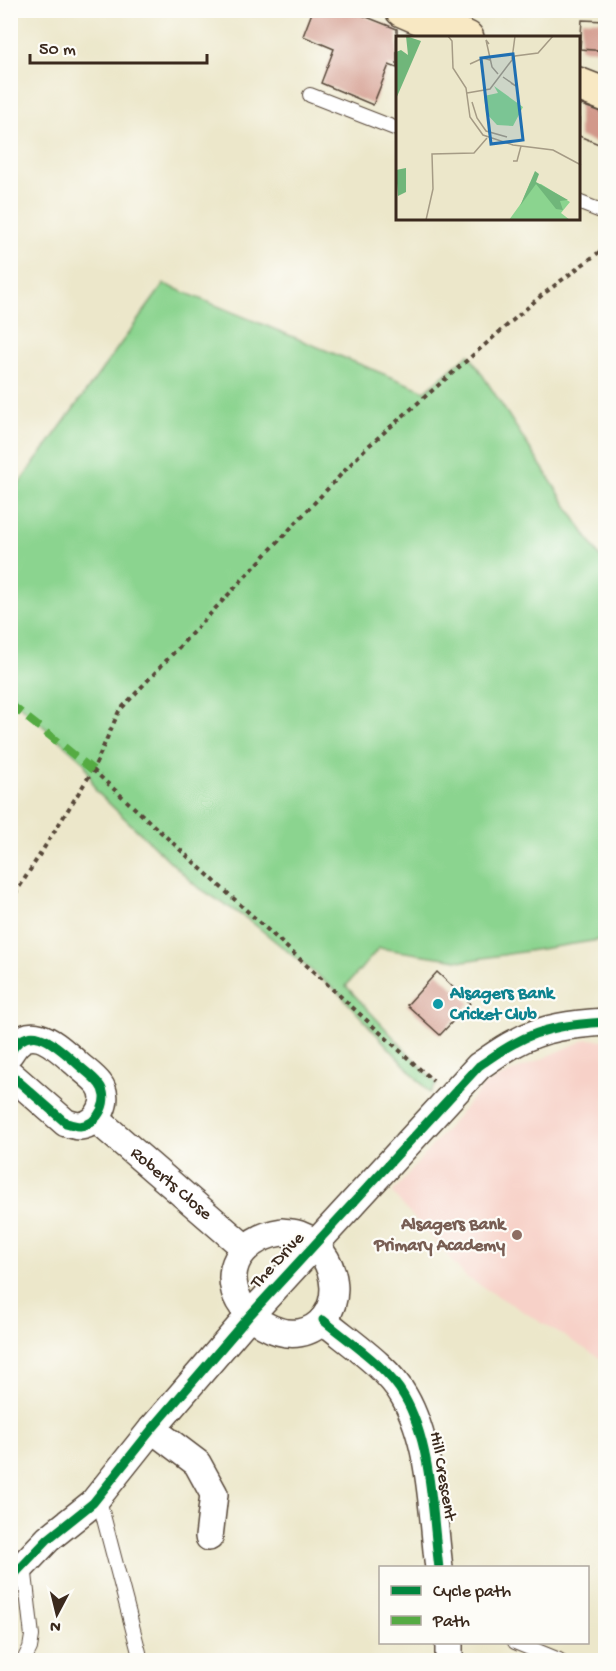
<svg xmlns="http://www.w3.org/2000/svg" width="616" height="1671" font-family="'Gochi Hand',sans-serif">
<rect width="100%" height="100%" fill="#fdfcf7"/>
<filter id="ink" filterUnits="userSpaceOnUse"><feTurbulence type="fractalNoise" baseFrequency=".0167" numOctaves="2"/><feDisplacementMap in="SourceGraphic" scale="12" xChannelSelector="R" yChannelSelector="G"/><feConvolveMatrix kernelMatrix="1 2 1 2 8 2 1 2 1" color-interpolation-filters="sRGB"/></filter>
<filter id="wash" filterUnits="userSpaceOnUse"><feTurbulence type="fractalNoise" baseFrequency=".008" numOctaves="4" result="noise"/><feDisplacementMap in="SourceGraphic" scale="24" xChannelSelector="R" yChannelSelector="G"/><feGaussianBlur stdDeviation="1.35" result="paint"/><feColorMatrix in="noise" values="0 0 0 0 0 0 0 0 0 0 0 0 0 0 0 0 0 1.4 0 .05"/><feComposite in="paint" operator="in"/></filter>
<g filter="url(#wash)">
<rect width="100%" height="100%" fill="#ece7ca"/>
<!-- built -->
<path fill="#f7d1c8" d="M587 1039 605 1040V1361L466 1277 392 1193 485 1084Z"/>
<!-- green -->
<path fill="#8bd48f" stroke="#637f56" stroke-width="1.5" d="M164 284 425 391 469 354 605 565V939L464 961 379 948 346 986 437 1084 430 1093 339 993 249 920 196 886 96 791 84 762 11 698V495Z"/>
<g id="blocks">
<!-- building -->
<g fill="#d2988a">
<path d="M313 10H349L397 29V68L389 65 373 105 321 83 334 49 303 36Z"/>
<path d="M582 20 606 21V51L580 49Z"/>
<path d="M579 104 606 114V147L579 136Z"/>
<path d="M437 972 470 1003 440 1035 407 1005Z"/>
</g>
</g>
</g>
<g filter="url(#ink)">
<use href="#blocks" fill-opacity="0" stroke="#564638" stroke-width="1.5"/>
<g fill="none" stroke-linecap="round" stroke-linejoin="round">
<!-- lane casing -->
<g stroke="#564638" stroke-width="16">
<g id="lane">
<path d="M310 95 397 129"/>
<path d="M578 202 606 213"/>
<path d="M98 1496 141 1660"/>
<path d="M24 1565 32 1636 30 1648 24 1660"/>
<path d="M515 1642 559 1660"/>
</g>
</g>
<!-- street casing -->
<g stroke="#564638" stroke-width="30">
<g id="street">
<path d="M10 1053C30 1019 55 1045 75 1062 82 1069 93 1076 99 1084 111 1099 99 1124 80 1126 75 1126 71 1124 66 1123L10 1074"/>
<path id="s1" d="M96 1119 245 1248"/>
<path d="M282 1232C288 1233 295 1233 300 1235 309 1238 316 1245 321 1252 355 1298 317 1355 264 1325 252 1318 239 1306 235 1291 225 1258 253 1236 282 1232Z"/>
<path d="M323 1320C349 1342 388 1367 404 1396 432 1444 432 1513 439 1568"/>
<path d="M152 1429 197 1463 214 1494 209 1537"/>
<path d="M10 1579 48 1539 93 1503 152 1429 250 1315 479 1066C491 1058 503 1049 515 1043 543 1027 574 1024 606 1022"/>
<path d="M449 1660V1642"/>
</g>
</g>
<!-- secondary casing -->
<g stroke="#564638" stroke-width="36">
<g id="secondary">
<path d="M402 10 467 38"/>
<path d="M578 84 606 95"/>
</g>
</g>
<!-- path -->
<g stroke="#564638" stroke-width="4" stroke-dasharray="4.5 4.5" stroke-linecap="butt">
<path d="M93 770 433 1081"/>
<path d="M10 902 93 770 119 711 365 449 542 295 606 247"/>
</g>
<!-- lane -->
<use href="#lane" stroke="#fff" stroke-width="14"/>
<!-- street -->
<use href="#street" stroke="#fff" stroke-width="27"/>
<!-- secondary -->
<use href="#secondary" stroke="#f8e8c3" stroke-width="33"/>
<!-- quiet -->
<path stroke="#55ab43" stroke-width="8" stroke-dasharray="15 8" stroke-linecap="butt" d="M10 704 93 770"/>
<!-- cycleway casing -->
<g stroke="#fdfcf7" stroke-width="13">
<g id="cycleway">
<path d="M10 1053C30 1019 55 1045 75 1062 82 1069 93 1076 99 1084 111 1099 99 1124 80 1126 75 1126 71 1124 66 1123L10 1074"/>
<path d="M323 1320C349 1342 388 1367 404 1396 432 1444 432 1513 439 1568"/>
<path d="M10 1579 48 1539 93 1503 152 1429 250 1315 479 1066C491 1058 503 1049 515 1043 543 1027 574 1024 606 1022"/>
</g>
</g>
<!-- cycleway -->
<use href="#cycleway" stroke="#00873e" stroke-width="9"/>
</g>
</g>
<!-- markers -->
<circle fill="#0f9aa8" stroke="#fdfcf7" stroke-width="2" cx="438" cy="1004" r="6"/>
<circle fill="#8d6e63" stroke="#fdfcf7" stroke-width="2" cx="517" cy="1235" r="6"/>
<g text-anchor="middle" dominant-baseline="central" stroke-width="4.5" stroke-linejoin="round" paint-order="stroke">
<!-- culture labels -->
<g font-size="18" font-weight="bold" fill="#0d838f" stroke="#fdfcf7" text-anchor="start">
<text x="450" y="994">Alsagers Bank<tspan x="450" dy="21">Cricket Club</tspan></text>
</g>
<!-- street labels -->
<g font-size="18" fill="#3b2a1e" stroke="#fdfcf7">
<text stroke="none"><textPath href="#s1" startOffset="99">Roberts Close</textPath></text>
<text transform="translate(278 1261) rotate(-47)">The Drive</text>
<text transform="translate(442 1476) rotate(80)">Hill Crescent</text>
</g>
<!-- education labels -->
<g font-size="18" font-weight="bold" fill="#785e54" stroke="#fdfcf7" text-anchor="end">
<text x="505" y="1225">Alsagers Bank<tspan x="505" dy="21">Primary Academy</tspan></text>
</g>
</g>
<!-- overview -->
<g transform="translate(396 36)">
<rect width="184" height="184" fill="#ece7ca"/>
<path d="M98 50 127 71 117 90 101 89 90 77 88 60 102 57ZM134 147 145 148 174 166 165 177 174 184H113L126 166Z" fill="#8bd48f"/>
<path d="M10 0 25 5 0 63V16L5 14 12 19ZM10 132V156L2 160 0 134ZM139 135 143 138 140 146 172 164 164 165 167 174 160 173 140 148 124 170Z" fill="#70b67a"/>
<path fill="none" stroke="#a59b85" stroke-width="1.5" d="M52 0 56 5 57 32 70 52 74 81 87 99 117 109 157 114 185 129M93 8 90 4 96 31 102 38M116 23 119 0M74 28 87 22 94 24M107 41 120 50 115 47M71 57 94 53 119 20 142 17 157 0M76 66 81 82 90 95 111 101M117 125H121L125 110M30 184 37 153 36 118 78 117 91 102"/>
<path fill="#1f6fb2" fill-opacity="0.15" stroke="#1f6fb2" stroke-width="3" d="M117 18 127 104 95 108 85 22Z"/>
<rect width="184" height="184" fill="none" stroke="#3b2a1e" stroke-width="3"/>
</g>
<!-- margin -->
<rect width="616" height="1671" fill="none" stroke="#fdfcf7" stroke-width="36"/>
<!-- legend -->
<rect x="379" y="1566" width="210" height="78" fill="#fdfcf7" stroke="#afa8a0" stroke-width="1.5"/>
<rect x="391" y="1586" width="30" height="9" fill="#00873e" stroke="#afa8a0" stroke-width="1.5"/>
<text x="433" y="1596" font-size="18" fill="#3b2a1e">Cycle path</text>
<rect x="391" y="1616" width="30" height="9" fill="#55ab43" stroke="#afa8a0" stroke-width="1.5"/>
<text x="433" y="1626" font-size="18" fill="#3b2a1e">Path</text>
<!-- north arrow -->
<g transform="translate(57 1614) rotate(187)" stroke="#fdfcf7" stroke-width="4.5" paint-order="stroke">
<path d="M0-4.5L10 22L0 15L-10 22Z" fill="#3b2a1e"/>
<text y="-9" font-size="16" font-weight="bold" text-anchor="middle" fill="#3b2a1e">N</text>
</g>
<!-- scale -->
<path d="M30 54v9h177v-9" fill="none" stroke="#3b2a1e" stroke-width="3"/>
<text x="39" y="54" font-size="18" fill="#3b2a1e" stroke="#fdfcf7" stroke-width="4.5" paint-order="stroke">50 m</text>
</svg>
